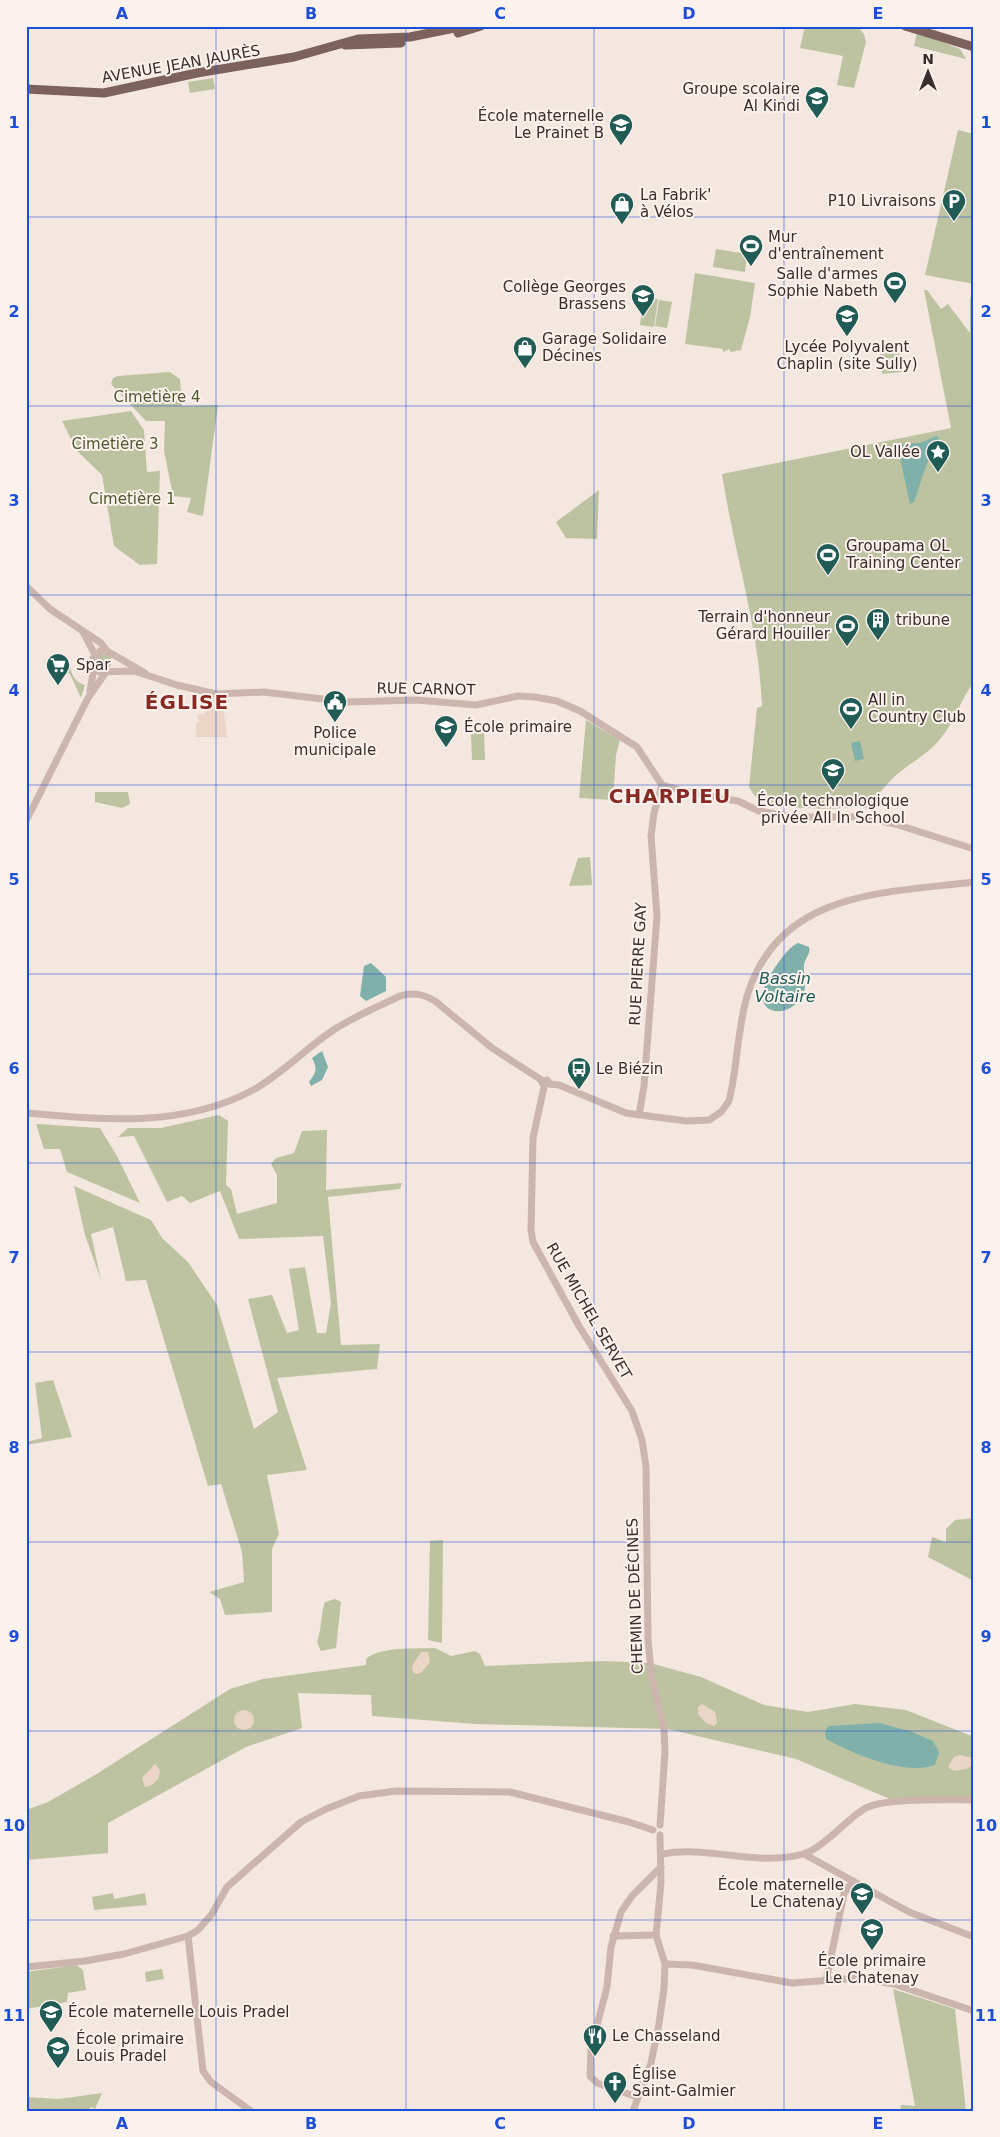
<svg xmlns="http://www.w3.org/2000/svg" width="1000" height="2137" font-family="'DejaVu Sans',sans-serif">
<rect width="100%" height="100%" fill="#f3e7e0"/>
<!-- green -->
<g fill="#bdc3a0">
<path d="M805 26H857L864 34 866 42 854 88 837 85 843 56 800 48Z"/>
<path d="M917 32 960 49 966 59 914 46Z"/>
<path d="M213 78 215 89 190 93 188 82Z"/>
<path d="M958 130 974 134V284L925 275Z"/>
<path d="M716 249 747 254 745 272 713 267Z"/>
<path d="M695 273 755 283 750 317 741 350 731 352 729 349 723 352V349L685 344Z"/>
<path d="M924 290H927L941 309 948 304 970 333V297L974 298V682C960 700 955 721 941 738 928 755 909 763 894 777 884 787 875 798 866 809L861 805C841 811 777 810 759 799 754 796 752 792 749 787L757 708 762 706C759 628 734 552 722 474L951 428Z"/>
<path d="M644 297 658 299 654 327 640 325Z"/>
<path d="M659 300 672 302 667 328 655 326Z"/>
<path d="M898 344 902 372 882 374 879 346Z"/>
<path d="M170 372 180 379 182 406 218 405 203 516 187 512 191 498 173 496 164 451 165 421H146L111 384 113 378 118 376Z"/>
<path d="M131 411 144 430 147 472 160 471 157 564 140 565 114 546 102 475 77 451 62 421Z"/>
<path d="M599 490 597 539 566 538 556 522Z"/>
<circle cx="104" cy="661" r="8"/>
<path d="M70 664C71 675 75 682 85 685L81 698 70 674 48 666Z"/>
<path d="M586 720 620 740 616 755 613 800 579 798Z"/>
<path d="M484 733 485 760H472L471 734Z"/>
<path d="M95 792H128L130 804 122 808 95 802Z"/>
<path d="M590 857 592 885 569 886 578 858Z"/>
<path d="M219 1115 228 1121 226 1185 231 1189 237 1214 277 1203V1175L271 1164 276 1158 294 1153 302 1131 327 1130 326 1190 402 1183 400 1189 328 1197 341 1345 380 1344 377 1369 277 1378 307 1470 267 1475 279 1534 272 1549V1612L225 1615 220 1599 209 1592 244 1582 242 1552 221 1484 208 1486 146 1280 126 1281 113 1227 91 1234 101 1280 85 1235 74 1186 151 1220 162 1238 188 1262 217 1305 254 1429 278 1412 248 1299 272 1295 287 1333 299 1330 289 1269 305 1267 317 1333H326L331 1303 323 1236 239 1239 220 1191 190 1203 182 1196 167 1202 134 1136 118 1137 128 1128H161Z"/>
<path d="M36 1124 100 1128 117 1156 140 1203 67 1172 60 1149H44Z"/>
<path d="M53 1380 72 1437 26 1445V1442L42 1438 35 1383Z"/>
<path d="M974 1518V1581L928 1557 932 1537 946 1542V1529L955 1520Z"/>
<path d="M443 1540 442 1642 441 1643 428 1640 430 1541Z"/>
<path d="M335 1599 341 1602 336 1648 321 1651 317 1642C322 1629 320 1616 325 1602Z"/>
<path d="M435 1648 451 1656 475 1651 480 1654 485 1666 603 1661 650 1663 701 1677 764 1705 808 1712 855 1704 906 1710 974 1737V1799L892 1800 796 1759 667 1729 475 1724 372 1716 371 1695 298 1693 302 1728 246 1747 108 1823V1853L26 1860V1810L48 1802 95 1775 230 1689 263 1679 366 1665V1659C380 1646 417 1649 435 1648Z"/>
<path d="M113 1893 114 1899 145 1893 147 1905 94 1910 92 1897Z"/>
<path d="M76 1965 83 1970 86 1990 68 1993 67 2002 26 2009V1972Z"/>
<path d="M162 1969 164 1979 146 1982 145 1972Z"/>
<path d="M893 1989 955 2009 966 2111H900L901 2105 915 2106Z"/>
<path d="M102 2093 95 2109 91 2107 88 2111H26V2097L59 2099Z"/>
</g>
<!-- plaza -->
<g fill="#ebd5c7">
<path d="M205 694 222 698 227 737H196V724L199 721 197 714H205Z"/>
<path d="M421 1652H428L430 1662 421 1673 416 1674 413 1672 412 1666Z"/>
<path d="M702 1704 715 1712 717 1723 714 1726 706 1723 698 1714V1707Z"/>
<circle cx="244" cy="1720" r="10"/>
<path d="M960 1755 973 1758V1765L966 1769 954 1771 949 1768V1765L954 1757Z"/>
<path d="M155 1764 160 1770 159 1778 152 1785 145 1787 142 1778Z"/>
</g>
<!-- water -->
<g fill="#7fb1aa">
<path d="M937 436 939 439 926 466 914 502 910 504 897 444 920 443Z"/>
<path d="M860 741 864 759 855 761 851 743Z"/>
<path d="M798 943 809 947C811 954 805 958 804 965 803 975 807 982 804 992 793 1022 742 1018 772 972 779 962 787 948 798 943Z"/>
<path d="M371 963 386 977V991L366 1001 360 996 364 966Z"/>
<path d="M322 1051 328 1067 322 1080 311 1086 309 1082C316 1073 318 1069 312 1058Z"/>
<path d="M879 1723 910 1731 933 1741 939 1752 935 1765C905 1776 853 1754 826 1739L825 1732 828 1726Z"/>
</g>
<g fill="none" stroke-linecap="round" stroke-linejoin="round">
<!-- minor -->
<g stroke="#ccb5ac" stroke-width="7">
<path d="M26 586 50 609 101 643 107 651"/>
<path d="M83 632 95 655"/>
<path d="M145 673 107 651H100L93 658 94 667 99 672 134 671 177 685 216 694 264 692 348 702 416 700 476 705 518 696 535 697 557 701 580 711 637 747 662 785"/>
<path d="M90 691 94 667"/>
<path d="M662 785 687 792 738 801 759 811 793 817H861L895 824 974 849"/>
<path d="M26 821 88 698 106 672"/>
<path d="M550 1084 547 1080 542 1082 544 1087 533 1138 531 1230 533 1242 579 1326 632 1411 642 1440 646 1467 648 1640 652 1679 664 1729 665 1752 660 1825"/>
<path d="M550 1084 559 1085 626 1113 686 1121 709 1120 721 1112 729 1101C738 1065 737 1028 748 993 781 890 886 893 974 882"/>
<path d="M26 1113C103 1120 183 1128 253 1090 282 1074 305 1049 332 1031 353 1017 377 1007 400 996 413 992 423 994 435 1001L492 1048 543 1081"/>
<path d="M639 1115 644 1086 657 916 651 836 654 813 662 785"/>
<path d="M662 1854C708 1845 757 1867 803 1854 822 1849 846 1820 864 1809 882 1797 950 1800 974 1800"/>
<path d="M804 1854 909 1912 974 1937"/>
<path d="M188 1936 203 2071 211 2082 251 2111"/>
<path d="M613 1936 656 1935"/>
<path d="M665 1964 692 1965 792 1983 860 1978 894 1984 974 2011"/>
<path d="M26 1967 85 1961 124 1954 188 1936 198 1930 212 1914 227 1887 301 1822 326 1809 359 1796 396 1791 510 1792 629 1822 653 1830"/>
<path d="M826 1981 844 1894 853 1881"/>
<path d="M637 2097 597 2083 590 2076 591 2049 607 1987 611 1947 621 1912 632 1896 661 1867"/>
<path d="M633 2111 651 2063 659 2024 664 1988 665 1964 656 1935 661 1883 660 1835"/>
</g>
<!-- major -->
<g stroke="#7c615c" stroke-width="9">
<path d="M905 26 974 47"/>
<path d="M458 33 481 26"/>
<path d="M345 45 401 43"/>
<path d="M26 89 104 93 197 73 294 57 358 39 410 37 464 26"/>
</g>
</g>
<!-- grid -->
<path fill="none" stroke="#1d4ed8" stroke-width="1" stroke-opacity="0.55" d="M216 26V2111M406 26V2111M594 26V2111M784 26V2111M26 217H974M26 406H974M26 595H974M26 785H974M26 974H974M26 1163H974M26 1352H974M26 1542H974M26 1731H974M26 1920H974"/>
<!-- icons -->
<defs>
<g id="school-pin" transform="scale(1.25)"><path d="M0 17L-7.5 6A9.5 9.5 0 1 1 7.5 6Z" fill="#205c55" stroke="#fbf2ed"/><path d="M0-5L7-2L0 1L-7-2ZM-4 1L0 2.5L4 1V4Q0 6-4 4Z" fill="#fff"/></g>
<g id="parking-pin" transform="scale(1.25)"><path d="M0 17L-7.5 6A9.5 9.5 0 1 1 7.5 6Z" fill="#205c55" stroke="#fbf2ed"/><path d="M-3.5-5.5H1a3.5 3.5 0 0 1 0 7H-1V5.5H-3.5ZM-1-3.4V-.6H.8a1.4 1.4 0 0 0 0-2.8Z" fill="#fff"/></g>
<g id="shop-pin" transform="scale(1.25)"><path d="M0 17L-7.5 6A9.5 9.5 0 1 1 7.5 6Z" fill="#205c55" stroke="#fbf2ed"/><path d="M-5-2.5h2.3a2.7 3.5 0 0 1 5.4 0H5L5.5 6h-11ZM-1.5-2.5h3a1.5 2.3 0 0 0-3 0Z" fill="#fff"/></g>
<g id="stadium-pin" transform="scale(1.25)"><path d="M0 17L-7.5 6A9.5 9.5 0 1 1 7.5 6Z" fill="#205c55" stroke="#fbf2ed"/><path d="M0-5a6.5 5 0 1 0 0 10a6.5 5 0 1 0 0-10ZM-3.5-1.8h7v3.6h-7Z" fill="#fff"/></g>
<g id="sight-pin" transform="scale(1.25)"><path d="M0 17L-7.5 6A9.5 9.5 0 1 1 7.5 6Z" fill="#205c55" stroke="#fbf2ed"/><path d="M0-6L1.8-2.2L6-1.7L2.9 1.2L3.7 5.4L0 3.3L-3.7 5.4L-2.9 1.2L-6-1.7L-1.8-2.2Z" fill="#fff"/></g>
<g id="building-pin" transform="scale(1.25)"><path d="M0 17L-7.5 6A9.5 9.5 0 1 1 7.5 6Z" fill="#205c55" stroke="#fbf2ed"/><path d="M-4-6H4V6H1V3H-1V6H-4ZM-2.5-4.3h1.7v1.8h-1.7ZM.8-4.3h1.7v1.8H.8ZM-2.5-1h1.7V.8h-1.7ZM.8-1h1.7V.8H.8Z" fill="#fff"/></g>
<g id="supermarket-pin" transform="scale(1.25)"><path d="M0 17L-7.5 6A9.5 9.5 0 1 1 7.5 6Z" fill="#205c55" stroke="#fbf2ed"/><path d="M-6-5.5h2.5l.6 2H6L4.5 2H-2.5L-4.4-4H-6ZM-1.5 3.2a1.3 1.3 0 1 0 .1 0ZM3 3.2a1.3 1.3 0 1 0 .1 0Z" fill="#fff"/></g>
<g id="civic-pin" transform="scale(1.25)"><path d="M0 17L-7.5 6A9.5 9.5 0 1 1 7.5 6Z" fill="#205c55" stroke="#fbf2ed"/><path d="M-.6-6.5H3V-4.5H.6V-3L4-1V1h2V6H-6V1h2V-1L-.6-3ZM-1.2 2.5V6h2.4V2.5Z" fill="#fff"/></g>
<g id="bus-pin" transform="scale(1.25)"><path d="M0 17L-7.5 6A9.5 9.5 0 1 1 7.5 6Z" fill="#205c55" stroke="#fbf2ed"/><path d="M-5-6H5V4H4V6H2V4H-2V6H-4V4H-5ZM-3.5-4V0h7V-4ZM-3.5 1.2v1.5H-2V1.2ZM2 1.2v1.5H3.5V1.2Z" fill="#fff"/></g>
<g id="restaurant-pin" transform="scale(1.25)"><path d="M0 17L-7.5 6A9.5 9.5 0 1 1 7.5 6Z" fill="#205c55" stroke="#fbf2ed"/><path d="M-5-6h1v4h1v-4h1v4h1v-4h1v5L-1.5 .5V6h-2V.5L-5-1ZM5-6V6H3V1.5H1.5Q1.5-4 5-6Z" fill="#fff"/></g>
<g id="church-pin" transform="scale(1.25)"><path d="M0 17L-7.5 6A9.5 9.5 0 1 1 7.5 6Z" fill="#205c55" stroke="#fbf2ed"/><path d="M-1.2-6h2.4v3.5h3.3v2.4h-3.3V6h-2.4V-.1h-3.3v-2.4h3.3Z" fill="#fff"/></g>
</defs>
<g fill-rule="evenodd">
<use href="#school-pin" x="817" y="98"/>
<use href="#school-pin" x="621" y="125"/>
<use href="#parking-pin" x="954" y="201"/>
<use href="#shop-pin" x="622" y="204"/>
<use href="#stadium-pin" x="751" y="246"/>
<use href="#stadium-pin" x="895" y="283"/>
<use href="#school-pin" x="643" y="296"/>
<use href="#school-pin" x="847" y="316"/>
<use href="#shop-pin" x="525" y="348"/>
<use href="#sight-pin" x="938" y="452"/>
<use href="#stadium-pin" x="828" y="555"/>
<use href="#building-pin" x="878" y="620"/>
<use href="#stadium-pin" x="847" y="626"/>
<use href="#supermarket-pin" x="58" y="665"/>
<use href="#civic-pin" x="335" y="702"/>
<use href="#stadium-pin" x="851" y="709"/>
<use href="#school-pin" x="446" y="727"/>
<use href="#school-pin" x="833" y="770"/>
<use href="#bus-pin" x="579" y="1069"/>
<use href="#school-pin" x="862" y="1894"/>
<use href="#school-pin" x="872" y="1930"/>
<use href="#school-pin" x="51" y="2012"/>
<use href="#restaurant-pin" x="595" y="2036"/>
<use href="#school-pin" x="58" y="2048"/>
<use href="#church-pin" x="615" y="2083"/>
</g>
<g text-anchor="middle" dominant-baseline="central" stroke-width="4" stroke-linejoin="round" paint-order="stroke">
<!-- street labels -->
<g font-size="15" fill="#3a2d2b" stroke="#fbf2ed">
<text transform="translate(181 64) rotate(-10)">AVENUE JEAN JAURÈS</text>
<text transform="translate(426 689) rotate(1)">RUE CARNOT</text>
<text transform="translate(638 964) rotate(-87)">RUE PIERRE GAY</text>
<text transform="translate(589 1311) rotate(60)">RUE MICHEL SERVET</text>
<text transform="translate(635 1596) rotate(-92)">CHEMIN DE DÉCINES</text>
</g>
<!-- poi labels -->
<g font-size="15" fill="#3a2d2b" stroke="#fbf2ed" text-anchor="start">
<text x="800" y="89" text-anchor="end">Groupe scolaire<tspan x="800" dy="17">Al Kindi</tspan></text>
<text x="604" y="116" text-anchor="end">École maternelle<tspan x="604" dy="17">Le Prainet B</tspan></text>
<text x="640" y="195">La Fabrik'<tspan x="640" dy="17">à Vélos</tspan></text>
<text x="936" y="201" text-anchor="end">P10 Livraisons</text>
<text x="768" y="237">Mur<tspan x="768" dy="17">d'entraînement</tspan></text>
<text x="878" y="274" text-anchor="end">Salle d'armes<tspan x="878" dy="17">Sophie Nabeth</tspan></text>
<text x="626" y="287" text-anchor="end">Collège Georges<tspan x="626" dy="17">Brassens</tspan></text>
<text x="542" y="339">Garage Solidaire<tspan x="542" dy="17">Décines</tspan></text>
<text x="847" y="347" text-anchor="middle">Lycée Polyvalent<tspan x="847" dy="17">Chaplin (site Sully)</tspan></text>
<text x="920" y="452" text-anchor="end">OL Vallée</text>
<text x="846" y="546">Groupama OL<tspan x="846" dy="17">Training Center</tspan></text>
<text x="830" y="617" text-anchor="end">Terrain d'honneur<tspan x="830" dy="17">Gérard Houiller</tspan></text>
<text x="896" y="620">tribune</text>
<text x="76" y="665">Spar</text>
<text x="868" y="700">All in<tspan x="868" dy="17">Country Club</tspan></text>
<text x="464" y="727">École primaire</text>
<text x="335" y="733" text-anchor="middle">Police<tspan x="335" dy="17">municipale</tspan></text>
<text x="833" y="801" text-anchor="middle">École technologique<tspan x="833" dy="17">privée All In School</tspan></text>
<text x="596" y="1069">Le Biézin</text>
<text x="844" y="1885" text-anchor="end">École maternelle<tspan x="844" dy="17">Le Chatenay</tspan></text>
<text x="872" y="1961" text-anchor="middle">École primaire<tspan x="872" dy="17">Le Chatenay</tspan></text>
<text x="68" y="2012">École maternelle Louis Pradel</text>
<text x="612" y="2036">Le Chasseland</text>
<text x="76" y="2039">École primaire<tspan x="76" dy="17">Louis Pradel</tspan></text>
<text x="632" y="2074">Église<tspan x="632" dy="17">Saint-Galmier</tspan></text>
</g>
<!-- park labels -->
<g font-size="15" fill="#50582e" stroke="#fbf2ed">
<text x="157" y="397">Cimetière 4</text>
<text x="115" y="444">Cimetière 3</text>
<text x="132" y="499">Cimetière 1</text>
</g>
<!-- water labels -->
<g font-size="16" font-style="italic" fill="#205c55" stroke="#fbf2ed">
<text x="785" y="978">Bassin<tspan x="785" dy="18">Voltaire</tspan></text>
</g>
<!-- district labels -->
<g font-size="20" font-weight="bold" letter-spacing="1" fill="#892923" stroke="#fbf2ed">
<text x="187" y="702">ÉGLISE</text>
<text x="670" y="796">CHARPIEU</text>
</g>
</g>
<!-- border -->
<rect width="1000" height="2137" fill="none" stroke="#fbf2ed" stroke-width="55"/>
<!-- north arrow -->
<g transform="translate(928 72)" stroke="#fbf2ed" stroke-width="4" paint-order="stroke">
<path d="M0-4L9 19L0 12L-9 19Z" fill="#3a2d2b"/>
<text y="-8" font-size="14" font-weight="bold" text-anchor="middle" fill="#3a2d2b">N</text>
</g>
<rect x="28" y="28" width="944" height="2082" fill="none" stroke="#1d4ed8" stroke-width="2"/>
<g font-size="16" text-anchor="middle" font-weight="bold" fill="#1d4ed8">
<text x="122" y="19">A</text>
<text x="311" y="19">B</text>
<text x="500" y="19">C</text>
<text x="689" y="19">D</text>
<text x="878" y="19">E</text>
<text x="14" y="128">1</text>
<text x="986" y="128">1</text>
<text x="14" y="317">2</text>
<text x="986" y="317">2</text>
<text x="14" y="506">3</text>
<text x="986" y="506">3</text>
<text x="14" y="696">4</text>
<text x="986" y="696">4</text>
<text x="14" y="885">5</text>
<text x="986" y="885">5</text>
<text x="14" y="1074">6</text>
<text x="986" y="1074">6</text>
<text x="14" y="1263">7</text>
<text x="986" y="1263">7</text>
<text x="14" y="1453">8</text>
<text x="986" y="1453">8</text>
<text x="14" y="1642">9</text>
<text x="986" y="1642">9</text>
<text x="14" y="1831">10</text>
<text x="986" y="1831">10</text>
<text x="14" y="2021">11</text>
<text x="986" y="2021">11</text>
<text x="122" y="2129">A</text>
<text x="311" y="2129">B</text>
<text x="500" y="2129">C</text>
<text x="689" y="2129">D</text>
<text x="878" y="2129">E</text>
</g>
</svg>
